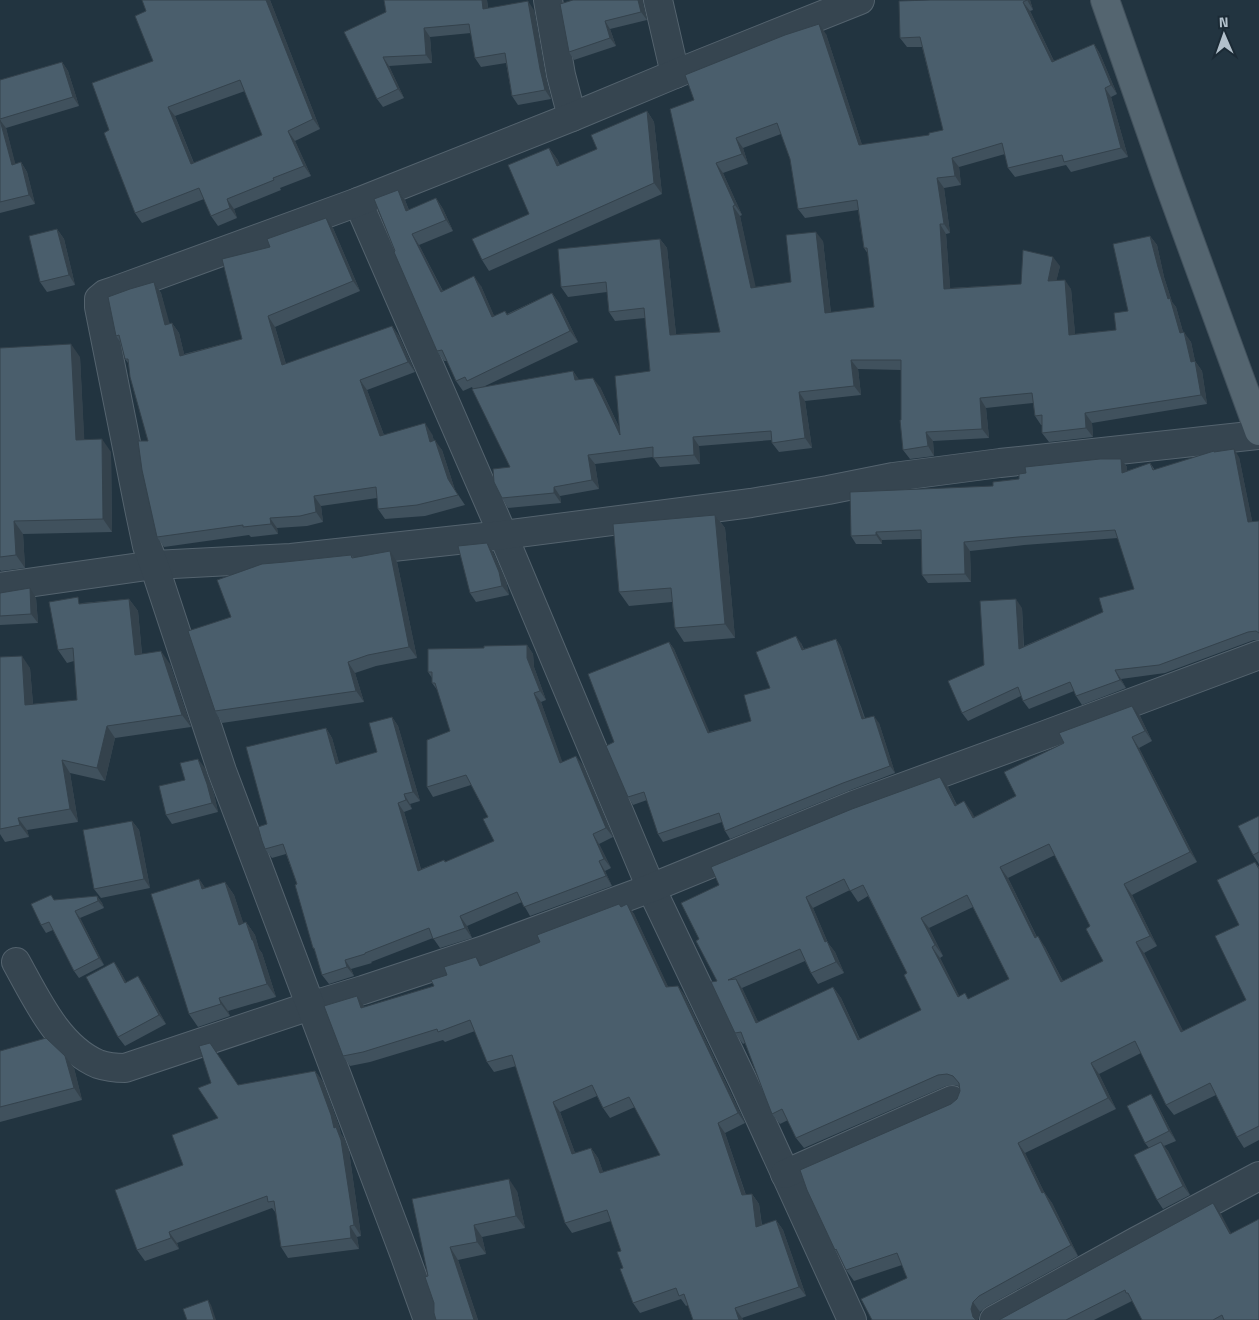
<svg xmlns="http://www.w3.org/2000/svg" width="1259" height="1320" font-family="'Titillium Web',sans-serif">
<rect width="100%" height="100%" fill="#223440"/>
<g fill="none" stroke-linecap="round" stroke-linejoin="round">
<!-- minor casing -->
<g stroke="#54636e" stroke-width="30">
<g id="minor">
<path d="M548 0 561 75 572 117"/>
<path d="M658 0 675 74"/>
<path d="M358 202 503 535 651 888 743 1081 852 1320"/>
<path d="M0 587 154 565 291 558 503 535 751 503 828 490 893 477 1000 463 1259 435"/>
<path d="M16 962C36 998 58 1047 98 1064 107 1067 116 1068 125 1068L310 1006 363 990 484 950 651 888 854 805 1045 735 1259 655"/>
<path d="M785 1174 952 1100"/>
<path d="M428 1320 405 1256 222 771 154 565 147 546 140 513 99 307V299L105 294 114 291 358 202 572 117 675 74 860 0"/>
<path d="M994 1320 1137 1241 1259 1176"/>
</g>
</g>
<!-- major casing -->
<g stroke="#42515c" stroke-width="30">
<path id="major" d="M1105 0 1168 181 1259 431"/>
</g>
<!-- minor -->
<use href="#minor" stroke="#364550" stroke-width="28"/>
<!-- major -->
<use href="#major" stroke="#546570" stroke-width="28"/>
</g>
<!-- wall -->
<g fill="#40515d" fill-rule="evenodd">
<path d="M270 0 320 129 295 141 311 176 280 188 281 190 234 209 237 218 218 226 211 216 204 199 142 223 135 213 109 130 153 61 146 11ZM245 91 262 135 194 163 175 116Z"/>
<path d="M384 0H487L488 8 534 10 546 78 551 99 518 105 512 96 506 63 481 67 475 58 471 33 430 37 432 63 389 66 404 98 383 107 377 99 386 12Z"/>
<path d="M573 0 643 4 647 20 610 29 616 46 574 60 569 52Z"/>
<path d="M930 0H1030L1033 10 1030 11 1054 61 1094 44 1100 54 1117 94 1111 97 1128 157 1071 172 1066 165 1015 177 1008 168 1005 154 959 167 961 185 944 188 950 233 946 234 950 288 1021 284 1060 266 1056 281 1071 289 1075 334 1116 330 1128 311 1150 236 1157 245 1164 277 1172 302 1176 307 1183 332 1191 342 1195 361 1202 371 1207 404 1092 423 1093 437 1049 442 1042 433V425H1041L1035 416 1033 403 986 408 989 438 933 441 934 456 910 459 903 450 901 420V370L858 369 861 395 805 401 812 448 779 452 772 443V440L699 446 700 464 660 467 653 457 595 464 599 489 560 496 561 503 508 508 502 498 510 467 473 389 472 387 463 391 456 381 447 361H444L437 351 395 251 398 190 405 200 409 210 436 198 443 209 453 231 419 245 443 291 481 286 494 316 505 311 507 314 552 293 559 303 578 342 483 387 573 371 579 380 600 387 620 429 650 371 645 318 615 321 609 312 607 292 568 297 561 287 660 239 667 248 676 334 720 332 694 100 826 34 862 145 929 135 943 130 922 47H907L900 38ZM781 134 790 159 798 209 805 218 858 210 864 248 868 254 874 307 831 313 823 241 791 282 755 287 740 216 742 215 723 173 748 164 743 148Z"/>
<path d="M62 62 68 71 79 106 6 128 15 164 21 162 27 172 35 204 0 213V80Z"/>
<path d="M647 111 654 122 662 194 489 271 482 260 529 214 549 148 557 159 560 165 597 149Z"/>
<path d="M333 228 360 291 275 327 286 364 392 326 399 336 415 372 367 390 384 435 432 434 434 441 442 450 455 490 465 505 425 516 385 519 378 509 377 498 321 506 323 522 307 526 277 528 278 534 251 537 249 535 164 547 157 537 148 441 128 363 125 359 121 343 116 336 154 282 161 293 169 324 172 323 179 333 184 354 242 339 270 247Z"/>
<path d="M57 229 64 239 75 285 47 292 40 282Z"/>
<path d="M0 348 80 357 84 439 111 452 112 532 23 534 25 568 1 571 0 570Z"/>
<path d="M1214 451 1215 452 1239 457 1252 521H1259V640H1254L1165 673 1121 679 1126 688 1082 705 1076 696 1074 691 1029 709 1023 701 1021 696 968 721 962 713 984 665 1022 608 1024 646 1103 612 1134 589 1118 538 1024 545 970 551 971 582 928 583 922 575 921 539 882 540V544H856L851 536 993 486 1019 479 1026 473 1121 459 1127 467V471L1150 463 1155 470Z"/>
<path d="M715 515 725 528 735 638 684 642 675 628 672 602 629 606 619 592Z"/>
<path d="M487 543 493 552 506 581 509 595 476 602 470 593Z"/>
<path d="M351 555 353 557 397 562 417 658 376 666 355 673 364 702 222 723 215 711 231 617 285 562Z"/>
<path d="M0 593 36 598 38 623 0 625Z"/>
<path d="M129 599 138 611 142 654 170 664 191 727 115 738 105 781 70 773 78 822 27 830 29 837 5 842 0 834V657L30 668 33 704 77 700 74 661 67 663 58 650 82 603Z"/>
<path d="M836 639 841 647 865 718 879 723 895 773 848 791 730 839 725 831 722 822 663 842 658 834 647 800 633 805 628 797 614 742 669 642 674 649 709 732 751 721 770 688 801 643 804 649Z"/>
<path d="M527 645 533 654 534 667 546 700 541 702 562 762 583 765 613 837 599 844 611 868 605 871 612 886 530 916 522 902 467 926 472 938 440 948 433 938 371 962 372 963 351 969 354 976 329 984 322 975 315 951 313 948 297 884 286 854 272 858 265 849 267 824 326 728 332 738 339 763 377 752 392 717 398 726 420 801 410 804 412 809 404 812 421 869 444 860 446 862 494 841 488 817 471 785 433 797 427 787 450 731 438 691 432 683V678L428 672 484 648Z"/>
<path d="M1140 716 1152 741 1139 748 1197 862 1132 895 1157 946 1144 953 1183 1031 1246 1000 1239 925 1255 862 1259 867V1140L1244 1148 1237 1137 1216 1095 1174 1115 1166 1105 1141 1053 1099 1074 1116 1109 1025 1153 1044 1192 1052 1203 1078 1256 986 1307 980 1312 978 1320H872L907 1278 902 1265 854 1281 846 1270 840 1258 835 1250 951 1104 957 1099 960 1091 959 1086 954 1085 946 1086 804 1148 796 1138 788 1120 780 1124 772 1114 745 1043 743 1044 735 1033 717 981 696 941 948 787 957 805 964 801 974 817 1016 796ZM1055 855 1090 926 1103 961 1063 981 1045 947 1037 937 1008 878ZM850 890 858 902 868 896 907 973 921 1010 860 1039 841 998 833 987 758 1022 742 988 805 961 811 973 818 984 844 973 835 952 828 943 813 908ZM973 907 1009 979 969 999 959 996 940 958 943 956 929 928Z"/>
<path d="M205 768 214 794 218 812 172 824 166 815 185 780Z"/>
<path d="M1259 816V864L1253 855Z"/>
<path d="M132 821 139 830 150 888 101 898 94 889Z"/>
<path d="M199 879 205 888 225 882 234 895 243 923 246 922 255 935 259 949 262 953 276 997 228 1011 230 1016 198 1027 189 1014Z"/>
<path d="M97 896 102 903 104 908 80 918 104 965 79 978 74 971 53 930 46 933 41 925 55 900Z"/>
<path d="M619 904 621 907 627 904 634 914 668 987 678 986 685 996 745 1123 725 1133 746 1195 752 1194 759 1204 762 1225 776 1220 783 1230 806 1296 742 1318 743 1320H693L688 1305 686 1306 681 1299 640 1313 633 1303 623 1268 621 1251 611 1221 572 1233 565 1223 516 1066 494 1072 487 1062 475 1031 445 1042 443 1040 370 1062 350 1066 343 1056 357 996 364 1007 434 986 540 942ZM597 1096 603 1108 610 1118 635 1107 660 1155 603 1172 598 1158 591 1148 575 1153 560 1112Z"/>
<path d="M114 962 120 971 126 982 144 985 166 1024 125 1046 118 1037Z"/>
<path d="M0 1051 74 1068 82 1100 0 1122Z"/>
<path d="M315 1071 323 1082 339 1126 341 1134 344 1138 349 1151 361 1236 357 1237 359 1249 288 1258 281 1247 276 1213 272 1208 177 1243 179 1249 145 1261 137 1250 183 1165 218 1118 238 1085Z"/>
<path d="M1151 1094 1157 1104 1176 1141 1164 1146 1168 1151 1190 1195 1163 1209 1157 1200 1149 1148 1145 1143Z"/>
<path d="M517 1191 525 1228 482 1237 486 1254 458 1260 478 1320H436L434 1303 412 1199Z"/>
<path d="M1221 1214 1259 1320H1142L1132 1301 1094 1320H999Z"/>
</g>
<!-- shaded-wall -->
<g fill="#34424c">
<path d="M266 0H270L320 129 313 119Z"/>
<path d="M482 0H487L489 18 483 9Z"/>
<path d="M638 0H643V4L647 20 641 12Z"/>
<path d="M1027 0H1030L1033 10Z"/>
<path d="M528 1 534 10 546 78 551 99 545 90 540 69Z"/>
<path d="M1023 2 1030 11 1059 72 1052 62Z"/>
<path d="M605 21 610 29 616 46 610 38Z"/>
<path d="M819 24 826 34 865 154 859 145Z"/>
<path d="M424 28 430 37 432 63 426 55Z"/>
<path d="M1094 44 1100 54 1117 94 1111 85Z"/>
<path d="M383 57 389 66 404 98 398 89Z"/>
<path d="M62 62 68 71 79 106 73 97Z"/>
<path d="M1105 88 1111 97 1128 157 1121 148Z"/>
<path d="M168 107 175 116 198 174 191 164Z"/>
<path d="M647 111 654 122 662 194 654 183Z"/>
<path d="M0 120 6 128 18 174 12 165Z"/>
<path d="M288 131 295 141 311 176 304 166Z"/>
<path d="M736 138 743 148 748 164 742 154Z"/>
<path d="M549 148 557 159 565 177 557 166Z"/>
<path d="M952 158 959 167 961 185 955 176Z"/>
<path d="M21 162 27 172 35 204 29 195Z"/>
<path d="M716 163 723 173 742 215 735 205Z"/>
<path d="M937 178 944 188 950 233 944 224Z"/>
<path d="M398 190 405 200 413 222 406 211Z"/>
<path d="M436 198 443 209 453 231 446 220Z"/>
<path d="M227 199 234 209 237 218 230 208Z"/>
<path d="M733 206 740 216 758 297 751 288Z"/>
<path d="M326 218 333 228 360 291 353 281Z"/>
<path d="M940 224 946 234 951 298 944 289Z"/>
<path d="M57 229 64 239 75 285 69 275Z"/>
<path d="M816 232 823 241 832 323 825 313Z"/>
<path d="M412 234 419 245 448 302 441 292Z"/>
<path d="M1150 236 1157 245 1164 277 1172 302 1176 307 1186 343 1180 333 1168 299 1158 267Z"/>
<path d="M660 239 667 248 677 344 670 335Z"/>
<path d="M1053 257 1060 266 1054 291 1048 281Z"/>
<path d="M474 276 481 286 499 327 492 317Z"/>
<path d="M1065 280 1071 289 1076 344 1069 335Z"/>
<path d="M154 282 161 293 173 335 165 325Z"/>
<path d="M552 293 559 303 578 342 570 331Z"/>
<path d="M268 316 275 327 289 375 282 365Z"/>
<path d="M172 323 179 333 187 366 180 356Z"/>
<path d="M392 326 399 336 415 372 408 362Z"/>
<path d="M1184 332 1191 342 1195 361 1202 371 1207 404 1201 395 1191 362Z"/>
<path d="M71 344 80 357 85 452 76 440Z"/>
<path d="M851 360 858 369 861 395 854 386Z"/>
<path d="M573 371 580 381 575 380Z"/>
<path d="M593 378 600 387 627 444 620 435Z"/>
<path d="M360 380 367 390 388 446 380 436Z"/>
<path d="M799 392 805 401 812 448 805 438Z"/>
<path d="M980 398 986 408 989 438 982 429Z"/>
<path d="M1085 413 1092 423 1093 437 1086 428Z"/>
<path d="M425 423 432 434 437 452 430 442Z"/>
<path d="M926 432 933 441 934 456 928 446Z"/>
<path d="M693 437 699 446 700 464 694 455Z"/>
<path d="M102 439 111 452 112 532 103 519Z"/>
<path d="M435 440 442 450 455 490 465 505 448 479Z"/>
<path d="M1234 449 1239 457 1254 530 1248 522Z"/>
<path d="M588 455 595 464 599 489 592 480Z"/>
<path d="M1121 459 1127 467V481L1122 473Z"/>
<path d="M554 487 560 496 561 503 554 493Z"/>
<path d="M314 496 321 506 323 522 316 512Z"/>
<path d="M715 515 725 528 735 638 725 624Z"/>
<path d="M270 518 277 528 278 534 271 524Z"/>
<path d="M14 521 23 534 25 568 16 555Z"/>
<path d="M876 532 882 540V544L876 535Z"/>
<path d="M964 542 970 551 971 582 965 574Z"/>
<path d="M487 543 493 552 506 581 509 595 502 586Z"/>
<path d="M390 551 397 562 417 658 409 647Z"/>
<path d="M30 588 36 598 38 623 31 614Z"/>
<path d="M129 599 138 611 143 667 135 655Z"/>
<path d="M1016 599 1022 608 1024 657 1019 649Z"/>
<path d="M796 636 801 643 807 657 802 650Z"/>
<path d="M836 639 841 647 867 727 862 719Z"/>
<path d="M669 642 674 649 713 740 708 733Z"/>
<path d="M527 645 533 654 534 667 546 700 540 691 527 658Z"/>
<path d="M161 651 170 664 191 727 182 715Z"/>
<path d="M22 656 30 668 34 717 25 705Z"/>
<path d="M348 662 355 673 364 702 356 691Z"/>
<path d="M1115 670 1121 679 1126 688 1120 680Z"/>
<path d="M534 693 541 702 566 772 560 763Z"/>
<path d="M1132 706 1140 716 1152 741 1145 731Z"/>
<path d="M874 716 879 723 895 773 890 766Z"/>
<path d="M392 717 398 726 420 801 413 792Z"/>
<path d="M107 726 115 738 105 781 97 768Z"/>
<path d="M326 728 332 738 342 773 336 764Z"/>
<path d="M1132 737 1139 748 1197 862 1190 852Z"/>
<path d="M576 756 583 765 613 837 606 828Z"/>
<path d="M198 759 205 768 214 794 218 812 212 803Z"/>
<path d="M62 760 70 773 78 822 70 809Z"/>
<path d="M940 777 948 787 962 817 955 806Z"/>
<path d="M404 794 410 804 412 809 406 800Z"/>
<path d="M964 801 972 812 980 829 973 818Z"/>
<path d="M398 803 404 812 424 880 418 871Z"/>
<path d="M18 818 27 830 29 837 20 825Z"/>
<path d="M132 821 139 830 150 888 144 879Z"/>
<path d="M593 834 599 844 611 868 604 859Z"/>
<path d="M599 861 605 871 612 886 606 876Z"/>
<path d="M1000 867 1008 878 1042 948 1035 938Z"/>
<path d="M199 879 208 892 202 889Z"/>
<path d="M225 882 234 895 248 937 239 925Z"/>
<path d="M1124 884 1132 895 1157 946 1150 936Z"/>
<path d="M97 896 102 903 104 908 98 901Z"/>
<path d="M806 897 813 908 828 943 835 952 844 973 836 962 825 942Z"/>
<path d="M627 904 634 914 673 997 666 987Z"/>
<path d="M75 911 80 918 104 965 99 958Z"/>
<path d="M460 916 467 926 472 938 465 928Z"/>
<path d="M921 918 929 928 943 956 935 945Z"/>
<path d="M246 922 255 935 259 949 262 953 276 997 267 984Z"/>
<path d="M1038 936 1045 947 1069 993 1061 982Z"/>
<path d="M1136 942 1144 953 1189 1043 1181 1032Z"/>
<path d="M932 947 940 958 965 1008 958 997Z"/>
<path d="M476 957 483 967 480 966Z"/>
<path d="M345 960 351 969 354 976 347 967Z"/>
<path d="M114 962 120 971 132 992 125 983Z"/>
<path d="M138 976 144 985 166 1024 159 1015Z"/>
<path d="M736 979 743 990 764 1034 756 1023Z"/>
<path d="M678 986 685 996 745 1123 738 1113Z"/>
<path d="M833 987 841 998 865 1051 858 1040Z"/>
<path d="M357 996 364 1006 368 1018 361 1008Z"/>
<path d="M219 998 228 1011 230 1016 221 1004Z"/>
<path d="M65 1056 74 1068 82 1100 74 1088Z"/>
<path d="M1091 1063 1099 1074 1116 1109 1108 1098Z"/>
<path d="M315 1071 323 1082 339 1126 341 1134 344 1138 349 1151 361 1236 354 1225 334 1128Z"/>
<path d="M1151 1094 1157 1104 1176 1141 1169 1131Z"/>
<path d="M553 1102 560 1112 579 1164 572 1154Z"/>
<path d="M718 1123 725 1133 749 1205 742 1195Z"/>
<path d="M1161 1142 1168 1151 1190 1195 1183 1186Z"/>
<path d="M1018 1143 1025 1153 1044 1192 1052 1203 1078 1256 1071 1245 1042 1193Z"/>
<path d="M591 1148 598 1158 607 1183 600 1173Z"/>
<path d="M509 1179 517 1191 525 1228 516 1216Z"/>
<path d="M752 1194 759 1204 763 1237 756 1227Z"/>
<path d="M1213 1203 1221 1214 1237 1244 1230 1234Z"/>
<path d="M776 1220 783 1230 806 1296 799 1287Z"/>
<path d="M474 1225 482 1237 486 1254 477 1242Z"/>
<path d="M350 1226 357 1237 359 1249 351 1238Z"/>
<path d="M169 1232 177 1243 179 1249 171 1238Z"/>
<path d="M450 1247 458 1260 478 1320H474Z"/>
<path d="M208 1300 211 1305 216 1320H214Z"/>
<path d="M973 1302 980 1312 978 1320H975L973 1317 971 1309Z"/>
<path d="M735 1308 742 1318 743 1320H739Z"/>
</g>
<!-- building -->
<g fill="#4a5e6c" stroke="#34424c" fill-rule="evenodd">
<path d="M142 0H266L313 119 288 131 304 166 273 178 274 180 227 199 230 208 211 216 199 188 135 213 104 133 109 130 92 83 153 61 135 16 146 11ZM240 80 262 135 191 164 168 107Z"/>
<path d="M384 0H482L483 9 528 1 540 69 545 90 512 96 505 53 475 58 469 24 424 28 426 55 383 57 398 89 377 99 344 32 386 12Z"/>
<path d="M573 0H638L641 12 605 21 610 38 569 52 560 4Z"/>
<path d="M930 0H1027L1023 2 1052 62 1094 44 1111 85 1105 88 1121 148 1064 162 1062 155 1008 168 1002 143 952 158 955 176 937 178 944 224H940L944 289 1021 284 1023 250 1053 257 1048 281 1065 280 1069 335 1116 330 1114 313 1128 311 1113 244 1150 236 1158 267 1168 299 1170 298 1180 333 1184 332 1191 362 1195 361 1201 395 1085 413 1086 428 1042 433V415L1035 416 1032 393 980 398 982 429 926 432 928 446 903 450 900 420H901V360H851L854 386 799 392 805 438 772 443 771 431 693 437 694 455 653 458V447L588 455 592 480 554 487V493L502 498 494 482 493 469 510 467 472 389 573 371 575 380 593 378 620 435 615 376 650 371 644 308 609 312 606 282 561 287 558 249 660 239 670 335 720 332 670 109 694 100 685 75 785 35 819 24 859 145 929 135V133L943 130 920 37 900 38 899 1ZM777 123 790 159 798 209 857 200 864 248H867L874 307 825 313 816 232 786 235 791 282 751 288 733 206 735 205 716 163 742 154 736 138Z"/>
<path d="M62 62 73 97 0 119V80Z"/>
<path d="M647 111 654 183 482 260 472 239 529 214 508 165 549 148 557 166 597 149 591 135Z"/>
<path d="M0 120 12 165 21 162 29 195 0 202Z"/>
<path d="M398 190 406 211 436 198 446 220 412 234 441 292 474 276 492 317 505 311 507 315 552 293 570 331 467 381 465 377 456 381 442 350 437 351 394 252 395 251 374 199Z"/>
<path d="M326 218 353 281 268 316 282 365 392 326 408 362 360 380 380 436 425 423 430 442 435 440 448 479 458 495 417 505 378 509 376 487 314 496 316 512 300 516 270 518 271 524 243 527V525L157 537 142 470 138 441H148L130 377 128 359H125L119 335 116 336 108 297 130 289 154 282 165 325 172 323 180 356 242 339 222 259 270 247 267 239Z"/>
<path d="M57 229 69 275 40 282 29 236Z"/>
<path d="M71 344 76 440 102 439 103 519 14 521 16 555 0 557V348Z"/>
<path d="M1234 449 1248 522 1259 521V633L1256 631 1248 632 1159 665 1115 670 1120 680 1076 696 1070 682 1023 701 1018 687 962 713 948 681 984 665 980 601 1016 599 1019 649 1103 612 1099 598 1134 589 1115 530 1018 537 964 542 965 574 922 575 921 530 876 532V535L851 536 850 492 993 486V482L1019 479V474L1026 473 1025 467 1100 459H1121L1122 473 1150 463 1153 470 1214 451V452Z"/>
<path d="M715 515 725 624 675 628 671 588 619 592 613 524Z"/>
<path d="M487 543 499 572 502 586 470 593 458 546Z"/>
<path d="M390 551 409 647 368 655 348 662 356 691 215 711 188 631 231 617 217 580 262 564 285 562 351 555 352 558Z"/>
<path d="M30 588 31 614 0 616V593Z"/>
<path d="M78 597 79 604 129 599 135 655 161 651 182 715 107 726 97 768 62 760 70 809 18 818 20 825 0 829V657L22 656 25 705 77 700 73 648 58 650 49 602Z"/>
<path d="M796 636 802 650 836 639 862 719 874 716 890 766 843 783 725 831 719 813 658 834 644 792 628 797 606 746 614 742 588 674 669 642 708 733 751 721 744 695 770 688 756 652Z"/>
<path d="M527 645V658L540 691 534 693 560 763 576 756 606 828 593 834 604 859 599 861 606 876 524 907 517 892 460 916 465 928 433 939 429 928 365 953V954L345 960 347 967 322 975 314 948H313L295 885 297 884 283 844 265 849 262 841 258 827 267 824 246 747 326 728 336 764 377 752 369 723 392 717 413 792 404 794 406 800 398 803 418 871 444 860 445 862 494 841 483 819 488 817 466 775 427 787V740L450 731 435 683H432V672H428V649L484 648V646Z"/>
<path d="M1132 706 1145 731 1132 737 1190 852 1124 884 1150 936 1136 942 1181 1032 1246 1000 1215 936 1239 925 1217 880 1255 862 1259 869V1126L1237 1137 1210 1083 1166 1105 1135 1041 1091 1063 1108 1098 1018 1143 1042 1193 1044 1192 1071 1245 979 1296 973 1302 971 1309 973 1317 976 1320H872L861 1299 907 1278 897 1253 846 1270 836 1249 835 1250 807 1190 800 1170 951 1104 957 1099 960 1091 959 1083 953 1076 947 1074 938 1075 796 1138 782 1109 772 1114 765 1096 741 1032 735 1033 711 982 717 981 696 941 699 939 681 903 719 885 711 867 852 809 940 777 955 806 964 801 973 818 1016 796 1004 772 1064 743 1059 733ZM1049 844 1090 926 1086 929 1103 961 1061 982 1038 936 1035 938 1000 867ZM844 879 850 891 863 885 907 973 904 975 921 1010 858 1040 833 987 756 1023 736 979 728 980 800 949 811 973 836 962 827 941 825 942 806 897ZM967 895 1009 979 968 999 965 993 958 997 932 947 935 945 921 918Z"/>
<path d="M198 759 207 784 212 803 166 815 159 786 185 780 180 763Z"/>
<path d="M1259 816V852L1253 855 1238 826Z"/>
<path d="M132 821 144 879 94 889 83 830Z"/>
<path d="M199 879 202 889 225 882 239 925 246 922 252 940H253L267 984 219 998 221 1004 189 1014 151 894Z"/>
<path d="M51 895 54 900 97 896 98 901 75 911 99 958 74 971 49 922 41 925 31 904Z"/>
<path d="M619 904 621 907 627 904 666 987 678 986 738 1113 718 1123 742 1195 752 1194 756 1227 776 1220 799 1287 735 1308 739 1320H693L684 1294 679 1296 676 1288 633 1303 620 1269 623 1268 617 1252 621 1251 607 1210 565 1223 512 1055 487 1062 470 1020 438 1032 437 1029 363 1052 343 1056 324 1006 357 996 361 1008 434 986 431 980 447 975 444 967 476 957 480 966 540 942 537 935ZM592 1085 603 1108 629 1097 660 1155 600 1173 591 1148 572 1154 553 1102Z"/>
<path d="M114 962 125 983 138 976 159 1015 118 1037 86 977Z"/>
<path d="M46 1038 65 1056 74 1088 0 1107V1051Z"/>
<path d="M210 1043 238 1085 315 1071 331 1115 334 1128 336 1127 341 1140 354 1225 350 1226 351 1238 281 1247 274 1201 268 1202 267 1196 169 1232 171 1238 137 1250 115 1190 183 1165 172 1135 218 1118 198 1088 211 1083 199 1046Z"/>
<path d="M1151 1094 1169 1131 1145 1143 1127 1106Z"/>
<path d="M1161 1142 1183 1186 1157 1200 1134 1155Z"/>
<path d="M509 1179 516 1216 474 1225 477 1242 450 1247 474 1320H436L434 1313V1303L425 1277 428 1276 412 1199Z"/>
<path d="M1213 1203 1230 1234 1259 1219V1320H1224L1222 1315 1213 1320H1142L1128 1293H1126L1125 1290 1066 1320H999Z"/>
<path d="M208 1300 214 1320H187L183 1309Z"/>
</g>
<!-- north arrow -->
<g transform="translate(1224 35) rotate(358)" stroke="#1b2a35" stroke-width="4" paint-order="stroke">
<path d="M0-4L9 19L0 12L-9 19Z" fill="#b2c0cb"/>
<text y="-8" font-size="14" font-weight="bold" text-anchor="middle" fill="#b2c0cb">N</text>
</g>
</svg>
